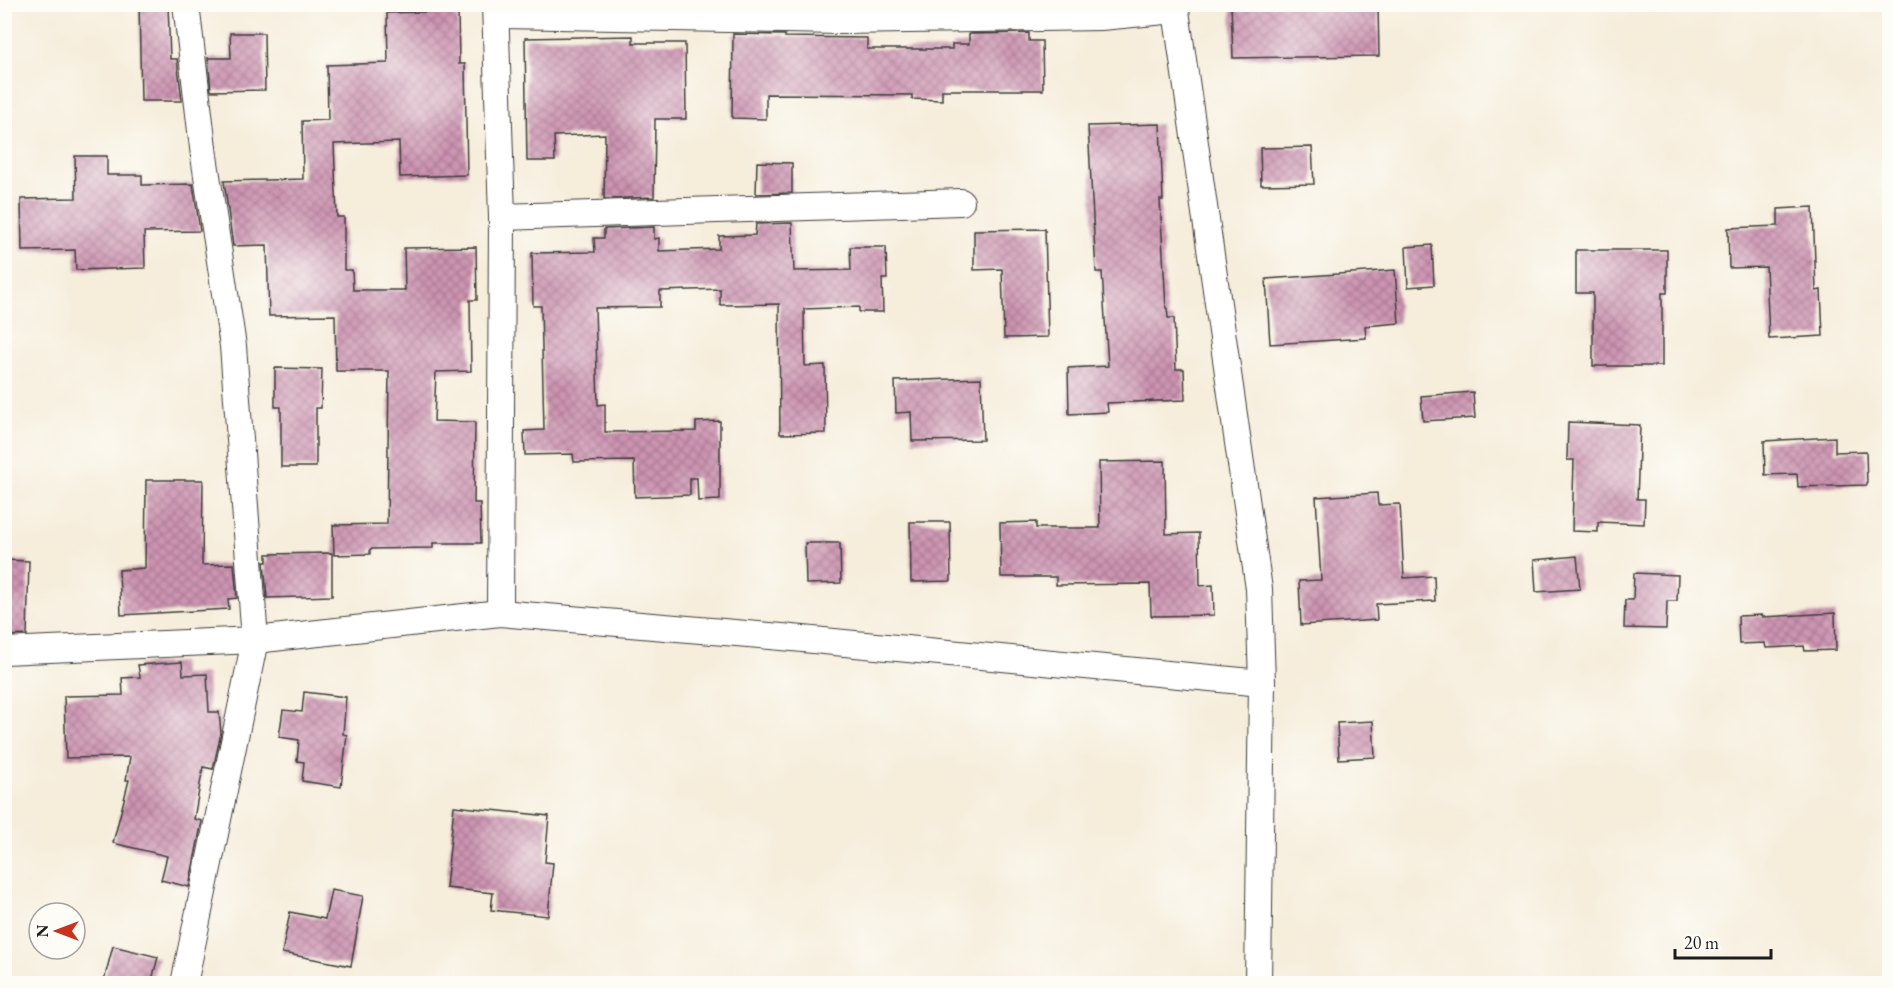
<svg xmlns="http://www.w3.org/2000/svg" width="1894" height="988" font-family="'EB Garamond',serif">
<defs>
<pattern id="building-cross-hatch" width="8" height="8" patternUnits="userSpaceOnUse" patternTransform="scale(1.5)"><rect width="8" height="8" fill="#cd94b2"/><path d="M0 0l8 8M0 8l8-8" fill="none" stroke="#a67890"/></pattern>
</defs>
<rect width="100%" height="100%" fill="#fdfcf7"/>
<filter id="ink" filterUnits="userSpaceOnUse"><feTurbulence type="fractalNoise" baseFrequency=".0167" numOctaves="2"/><feDisplacementMap in="SourceGraphic" scale="12" xChannelSelector="R" yChannelSelector="G"/><feConvolveMatrix kernelMatrix="1 2 1 2 8 2 1 2 1" color-interpolation-filters="sRGB"/></filter>
<filter id="wash" filterUnits="userSpaceOnUse"><feTurbulence type="fractalNoise" baseFrequency=".008" numOctaves="4" result="noise"/><feDisplacementMap in="SourceGraphic" scale="24" xChannelSelector="R" yChannelSelector="G"/><feGaussianBlur stdDeviation="1.35" result="paint"/><feColorMatrix in="noise" values="0 0 0 0 0 0 0 0 0 0 0 0 0 0 0 0 0 1.4 0 .05"/><feComposite in="paint" operator="in"/></filter>
<g filter="url(#wash)">
<rect width="100%" height="100%" fill="#f6eddb"/>
<g id="blocks">
<!-- building -->
<g fill="url(#building-cross-hatch)">
<path d="M139 4H168L170 59H177L182 101H141Z"/>
<path d="M1231 4H1378L1379 56 1233 58Z"/>
<path d="M458 11 459 64H465L467 175 400 177 399 142 334 144 337 217H344V270H352L353 290H405L404 248 476 247 477 300H470L471 371 436 372 434 421 475 422 474 503H480L481 543H433V548L370 549V554L334 555 333 525 387 524 389 371H336L335 315 269 316 267 245 233 246 224 181 303 179 302 121 328 120 327 65 388 63 387 13Z"/>
<path d="M230 33H264L265 90 211 91 208 58H231Z"/>
<path d="M1029 33V41H1042L1043 90H942V100L912 99V95L766 94V119L732 118 733 34 785 35V37L867 38V49H952V44H969V34Z"/>
<path d="M633 36V43H685L686 119H655L654 197 604 199 605 134 554 136 555 161H527L525 38Z"/>
<path d="M1160 124 1163 200H1160L1166 308H1167L1168 318H1174L1176 369H1184L1185 400 1107 403 1108 412 1069 414 1068 368 1108 366 1102 272H1096L1088 126Z"/>
<path d="M1312 147 1314 184 1261 185 1260 148Z"/>
<path d="M75 156H107V175H142V185L193 184 200 231 144 232 145 268 76 270 75 250 22 251 21 199 76 198Z"/>
<path d="M757 162 792 163V193L756 194Z"/>
<path d="M1813 207 1816 291 1821 290 1823 336 1769 339 1766 267 1729 268 1728 228 1778 226V209Z"/>
<path d="M792 223 794 271 851 270 850 247H886L887 279H882L883 312H859V307L804 309 805 366 825 365 826 433 780 434 779 304 720 305V289L660 291V307L595 308 598 405 605 404V432L696 431V422L720 421V500L698 501 697 478H690V495L635 497 634 461 574 462 573 454 525 455 524 431 544 430 541 306H533L532 253 595 252 594 238H604V229L654 227V239L659 238V251L719 249V236L755 235 756 224Z"/>
<path d="M1045 229 1048 337 1004 338 1002 269 974 270V230Z"/>
<path d="M1432 245 1434 285 1408 287 1406 247Z"/>
<path d="M1576 250H1667V293H1662V366H1593V293H1576Z"/>
<path d="M1395 270 1399 323 1365 326 1366 338 1270 344 1266 279Z"/>
<path d="M275 368 322 369 321 408H316V467H281V407H275Z"/>
<path d="M981 378 983 440 912 441 911 412 896 413 895 381Z"/>
<path d="M1473 392 1475 418 1423 421 1421 396Z"/>
<path d="M1568 422 1640 425 1637 499H1645L1644 524 1598 522V532L1572 531 1574 460H1567Z"/>
<path d="M1835 437V452L1866 451 1867 485 1798 487 1797 474 1765 475 1764 441Z"/>
<path d="M1165 461 1166 534 1199 533 1200 586 1213 585 1214 615 1151 616 1150 584 1056 585V577H1001L1000 523 1036 522V528H1100L1099 462Z"/>
<path d="M146 480H203L202 565 234 564 237 598 228 599 229 609 121 615 119 570 145 568Z"/>
<path d="M1377 493 1378 505 1400 504 1404 578 1434 576 1435 601 1376 604 1377 620 1301 625 1299 581 1321 580 1316 497Z"/>
<path d="M910 522H950L951 581 911 582Z"/>
<path d="M805 543H840L841 583 806 584Z"/>
<path d="M332 553V596L267 598 264 562H267V554Z"/>
<path d="M1577 556 1580 589 1536 592 1534 560Z"/>
<path d="M4 560 29 561 27 635 4 636Z"/>
<path d="M1634 573 1678 575 1677 601H1667L1666 629 1624 628 1625 600H1633Z"/>
<path d="M1835 613 1836 650 1805 651 1804 646 1766 648 1765 643 1739 644 1738 616 1762 615V617Z"/>
<path d="M182 662 183 675 207 674 209 712H219L221 733 213 769 203 767 194 819 202 821 189 887 161 880 167 856 113 843 129 780H126L130 757 66 758 64 696 123 695 122 678 140 677 138 665Z"/>
<path d="M304 692 346 697 343 734 347 735 341 787 302 781 304 762 297 761 299 740 279 737 283 710 302 712Z"/>
<path d="M1373 721 1375 757 1339 759 1337 723Z"/>
<path d="M454 806 549 816 545 862 553 863 548 916 491 910 493 893 446 888Z"/>
<path d="M331 890 363 896 351 966 282 953 290 912 325 919Z"/>
<path d="M113 946 158 957 151 984H103Z"/>
</g>
</g>
</g>
<g filter="url(#ink)">
<use href="#blocks" fill-opacity="0" stroke="#3d3b39" stroke-width="1.5"/>
<g fill="none" stroke-linecap="round" stroke-linejoin="round">
<!-- street casing -->
<g stroke="#3d3b39" stroke-width="28">
<g id="street">
<path d="M495 4 502 217 500 613"/>
<path d="M1175 4 1259 589 1262 683 1258 984"/>
<path d="M496 15 841 21 1101 17 1176 10"/>
<path d="M502 217 961 202"/>
<path d="M4 651 255 640 500 613 782 637 1262 683"/>
<path d="M184 984 255 640 233 346 204 156 186 4"/>
</g>
</g>
<!-- street -->
<use href="#street" stroke="#fff" stroke-width="26"/>
</g>
</g>
<!-- margin -->
<rect width="1894" height="988" fill="none" stroke="#fdfcf7" stroke-width="24"/>
<!-- north arrow -->
<g transform="translate(57 931) rotate(270)"><circle r="28" fill="#fdfcf7" stroke="#a3a29f" stroke-width="1.5"/>
<path d="M0-4.5L10 22L0 15L-10 22Z" fill="#c8321e"/>
<text y="-9" font-size="16" font-weight="bold" text-anchor="middle" fill="#1c1c1c">N</text>
</g>
<!-- scale -->
<path d="M1675 949v9h96v-9" fill="none" stroke="#1c1c1c" stroke-width="3"/>
<text x="1684" y="949" font-size="18" fill="#1c1c1c" stroke="#fdfcf7" stroke-width="4.5" paint-order="stroke">20 m</text>
</svg>
